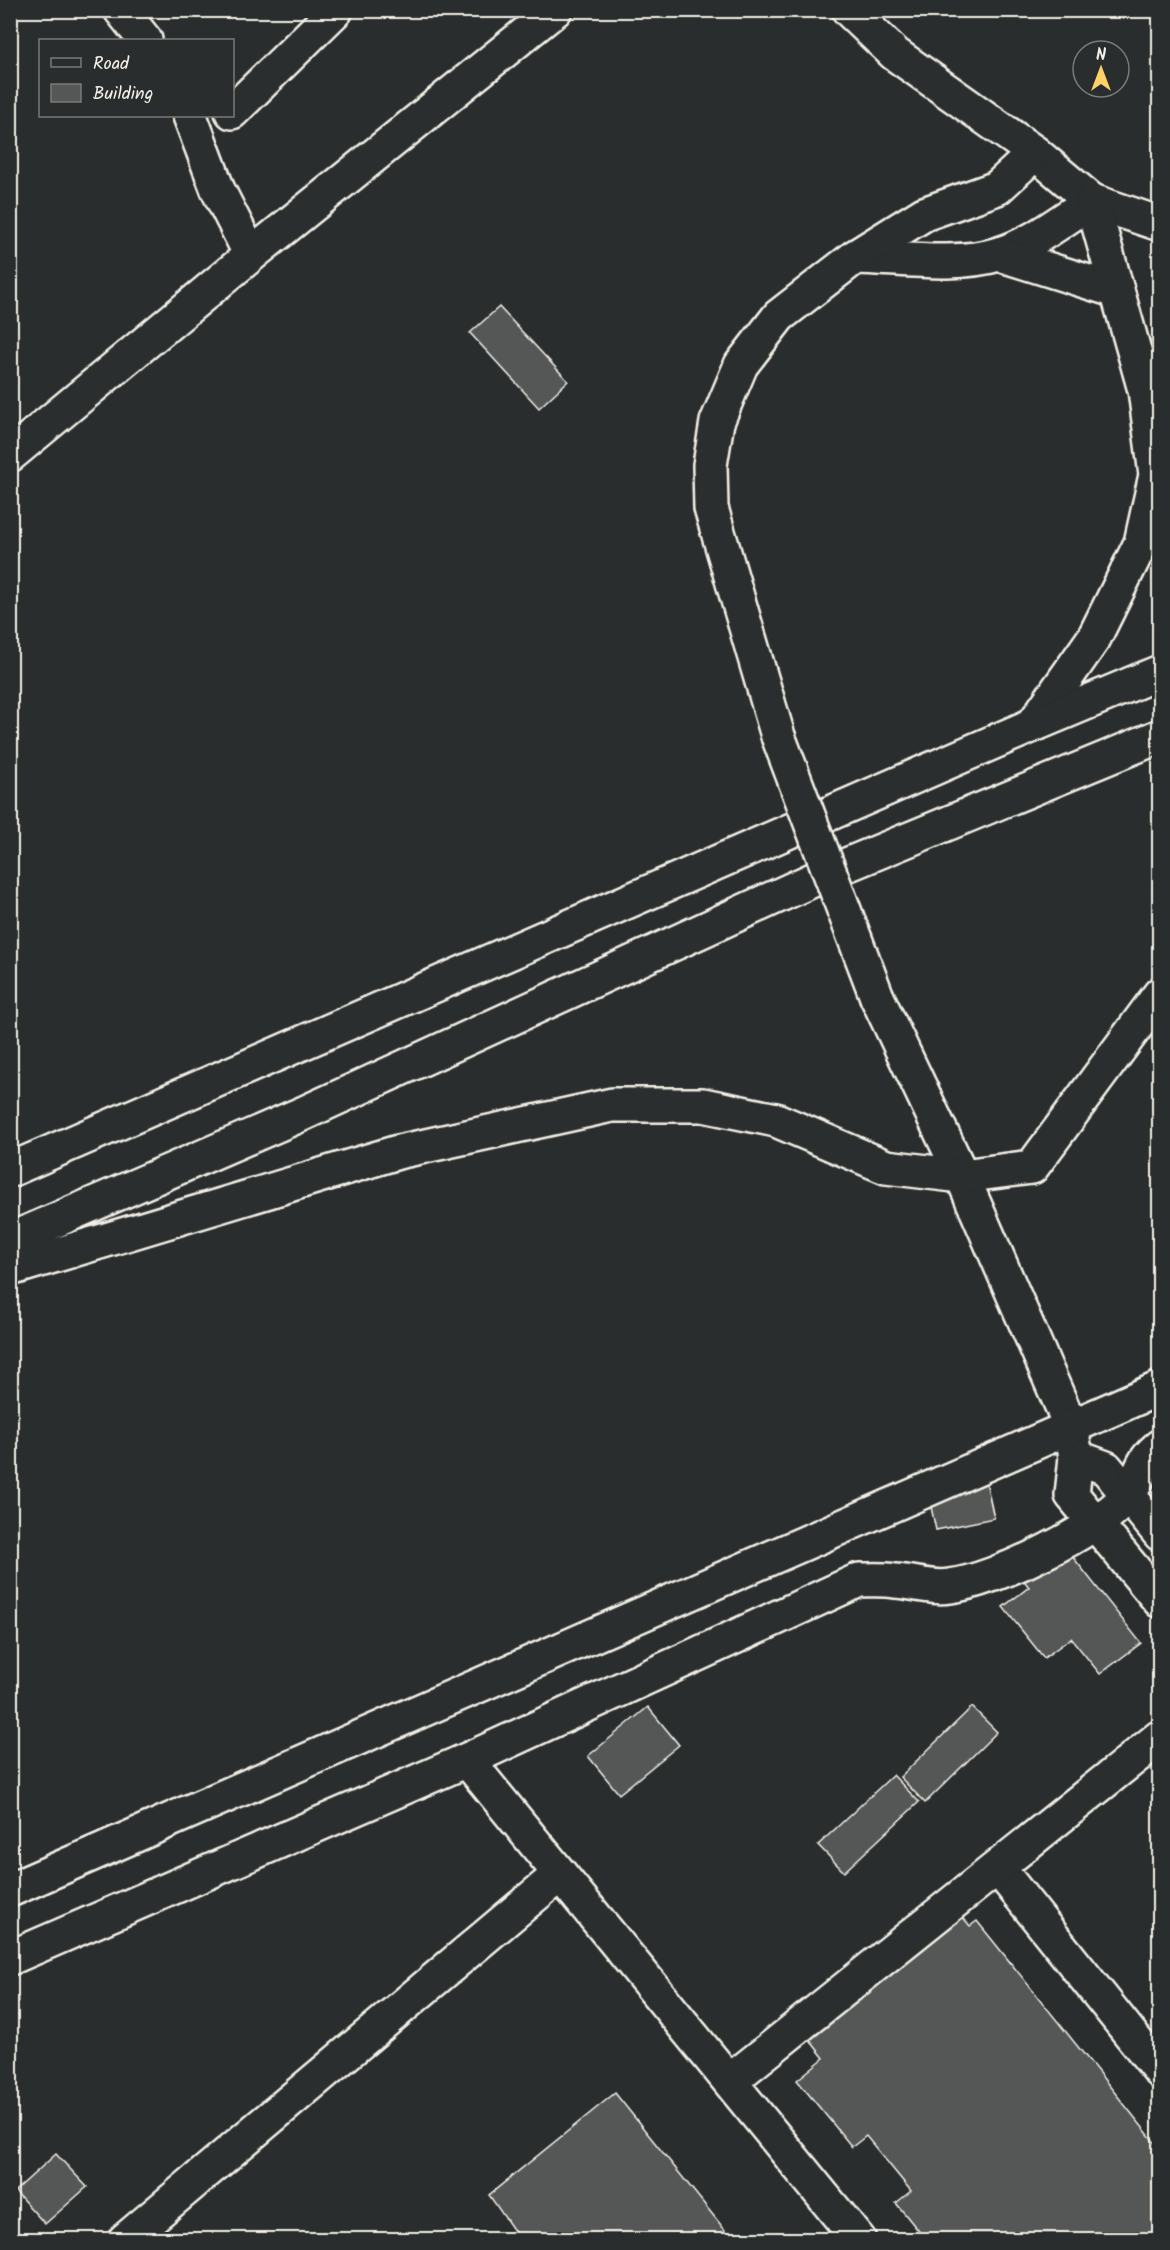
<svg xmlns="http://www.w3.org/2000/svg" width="1170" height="2250" font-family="Kalam,sans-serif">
<rect width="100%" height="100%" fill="#2a2d2e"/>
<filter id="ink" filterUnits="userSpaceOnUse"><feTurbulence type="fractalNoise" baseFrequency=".0167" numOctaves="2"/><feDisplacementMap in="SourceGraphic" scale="12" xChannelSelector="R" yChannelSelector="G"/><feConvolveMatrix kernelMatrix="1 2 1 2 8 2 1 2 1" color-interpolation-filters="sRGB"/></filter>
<g filter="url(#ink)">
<!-- building -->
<g fill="#555756" stroke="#f4f1e8" stroke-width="1.5">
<path d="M499 307 568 381 539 408 470 333Z"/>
<path d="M982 1463 994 1518 936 1530 924 1475Z"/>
<path d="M1061 1542 1141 1643 1100 1674 1071 1638 1044 1658 1003 1607 1029 1587 1019 1574Z"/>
<path d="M648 1707 679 1745 619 1794 588 1756Z"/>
<path d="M972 1707 997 1732 925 1803 900 1777Z"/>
<path d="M893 1775 919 1802 844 1872 818 1845Z"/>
<path d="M952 1904 970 1926 977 1921 1160 2149V2240H926L896 2203 911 2191 866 2136 852 2147 797 2080 824 2058 800 2028Z"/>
<path d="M615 2093 733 2240H511L517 2235 489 2195Z"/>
<path d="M56 2154 87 2187 45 2224 15 2191Z"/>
</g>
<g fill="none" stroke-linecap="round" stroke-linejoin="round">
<!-- minor casing -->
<g stroke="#f4f1e8" stroke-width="38">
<g id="minor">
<path d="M121 10 145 40"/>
<path d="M849 10 895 54 1035 153 1092 201C1063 219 1033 244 999 254 955 267 901 258 855 257"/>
<path d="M232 112 336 10"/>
<path d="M190 116 218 190 251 255"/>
<path d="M999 254 1117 291"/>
<path d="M10 455 251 255 555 10"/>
<path d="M778 736 711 508 710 465 717 422 741 365 779 316 855 257 924 214 997 188 1035 153"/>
<path d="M877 997 962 1176 1071 1427 1076 1457 1072 1495 1160 1601"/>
<path d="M1076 1457 1106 1468 1160 1534"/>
<path d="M467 1760 859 2240"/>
<path d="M998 1868 1160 2071"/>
<path d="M10 1890 1160 1388"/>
<path d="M10 1958 467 1760 859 1580C871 1580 883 1579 895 1581 913 1582 933 1589 950 1586 994 1581 1100 1530 1128 1495 1142 1477 1138 1463 1160 1446"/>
<path d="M730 2081 1160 1737"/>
<path d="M125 2240 560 1874"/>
</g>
</g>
<!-- highway casing -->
<g stroke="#f4f1e8" stroke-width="38">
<g id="highway">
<path d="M1092 201 1160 224"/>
<path d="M1033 725 1094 638 1141 543 1156 475 1145 390 1092 201"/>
<path d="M10 1170 1033 725 1160 672"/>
<path d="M10 1240 302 1114 832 871 1160 736"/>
<path d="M10 1269 398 1152 612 1105H703L776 1120 886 1167 962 1176 1032 1167 1160 994"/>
</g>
</g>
<!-- minor -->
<use href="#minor" stroke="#2a2d2e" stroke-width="33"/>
<!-- highway -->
<use href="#highway" stroke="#2a2d2e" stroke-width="33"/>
<!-- minor-bridge casing -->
<g stroke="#f4f1e8" stroke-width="38" stroke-linecap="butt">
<path id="minor-bridge" d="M778 736 877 997"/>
</g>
<!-- minor-bridge -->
<use href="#minor-bridge" stroke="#2a2d2e" stroke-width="33"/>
</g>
</g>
<!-- margin -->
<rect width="1170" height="2250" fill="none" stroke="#2a2d2e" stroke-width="36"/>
<rect x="18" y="18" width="1134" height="2214" fill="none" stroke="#f4f1e8" stroke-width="2" filter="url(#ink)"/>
<!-- legend -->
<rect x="39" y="39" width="195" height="78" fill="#2a2d2e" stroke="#7b7b78" stroke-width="1.5"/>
<rect x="51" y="58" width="30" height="9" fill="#2a2d2e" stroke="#7b7b78" stroke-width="1.5"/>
<text x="93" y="69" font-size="18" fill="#f4f1e8">Road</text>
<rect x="51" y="84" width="30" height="18" fill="#555756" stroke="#7b7b78" stroke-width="1.5"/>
<text x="93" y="99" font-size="18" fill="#f4f1e8">Building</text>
<!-- north arrow -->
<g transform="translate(1101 69)"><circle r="28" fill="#2a2d2e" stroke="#7b7b78" stroke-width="1.5"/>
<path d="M0-4.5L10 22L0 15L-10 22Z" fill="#ffd166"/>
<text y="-9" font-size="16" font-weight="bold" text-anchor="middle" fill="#f4f1e8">N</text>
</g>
</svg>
